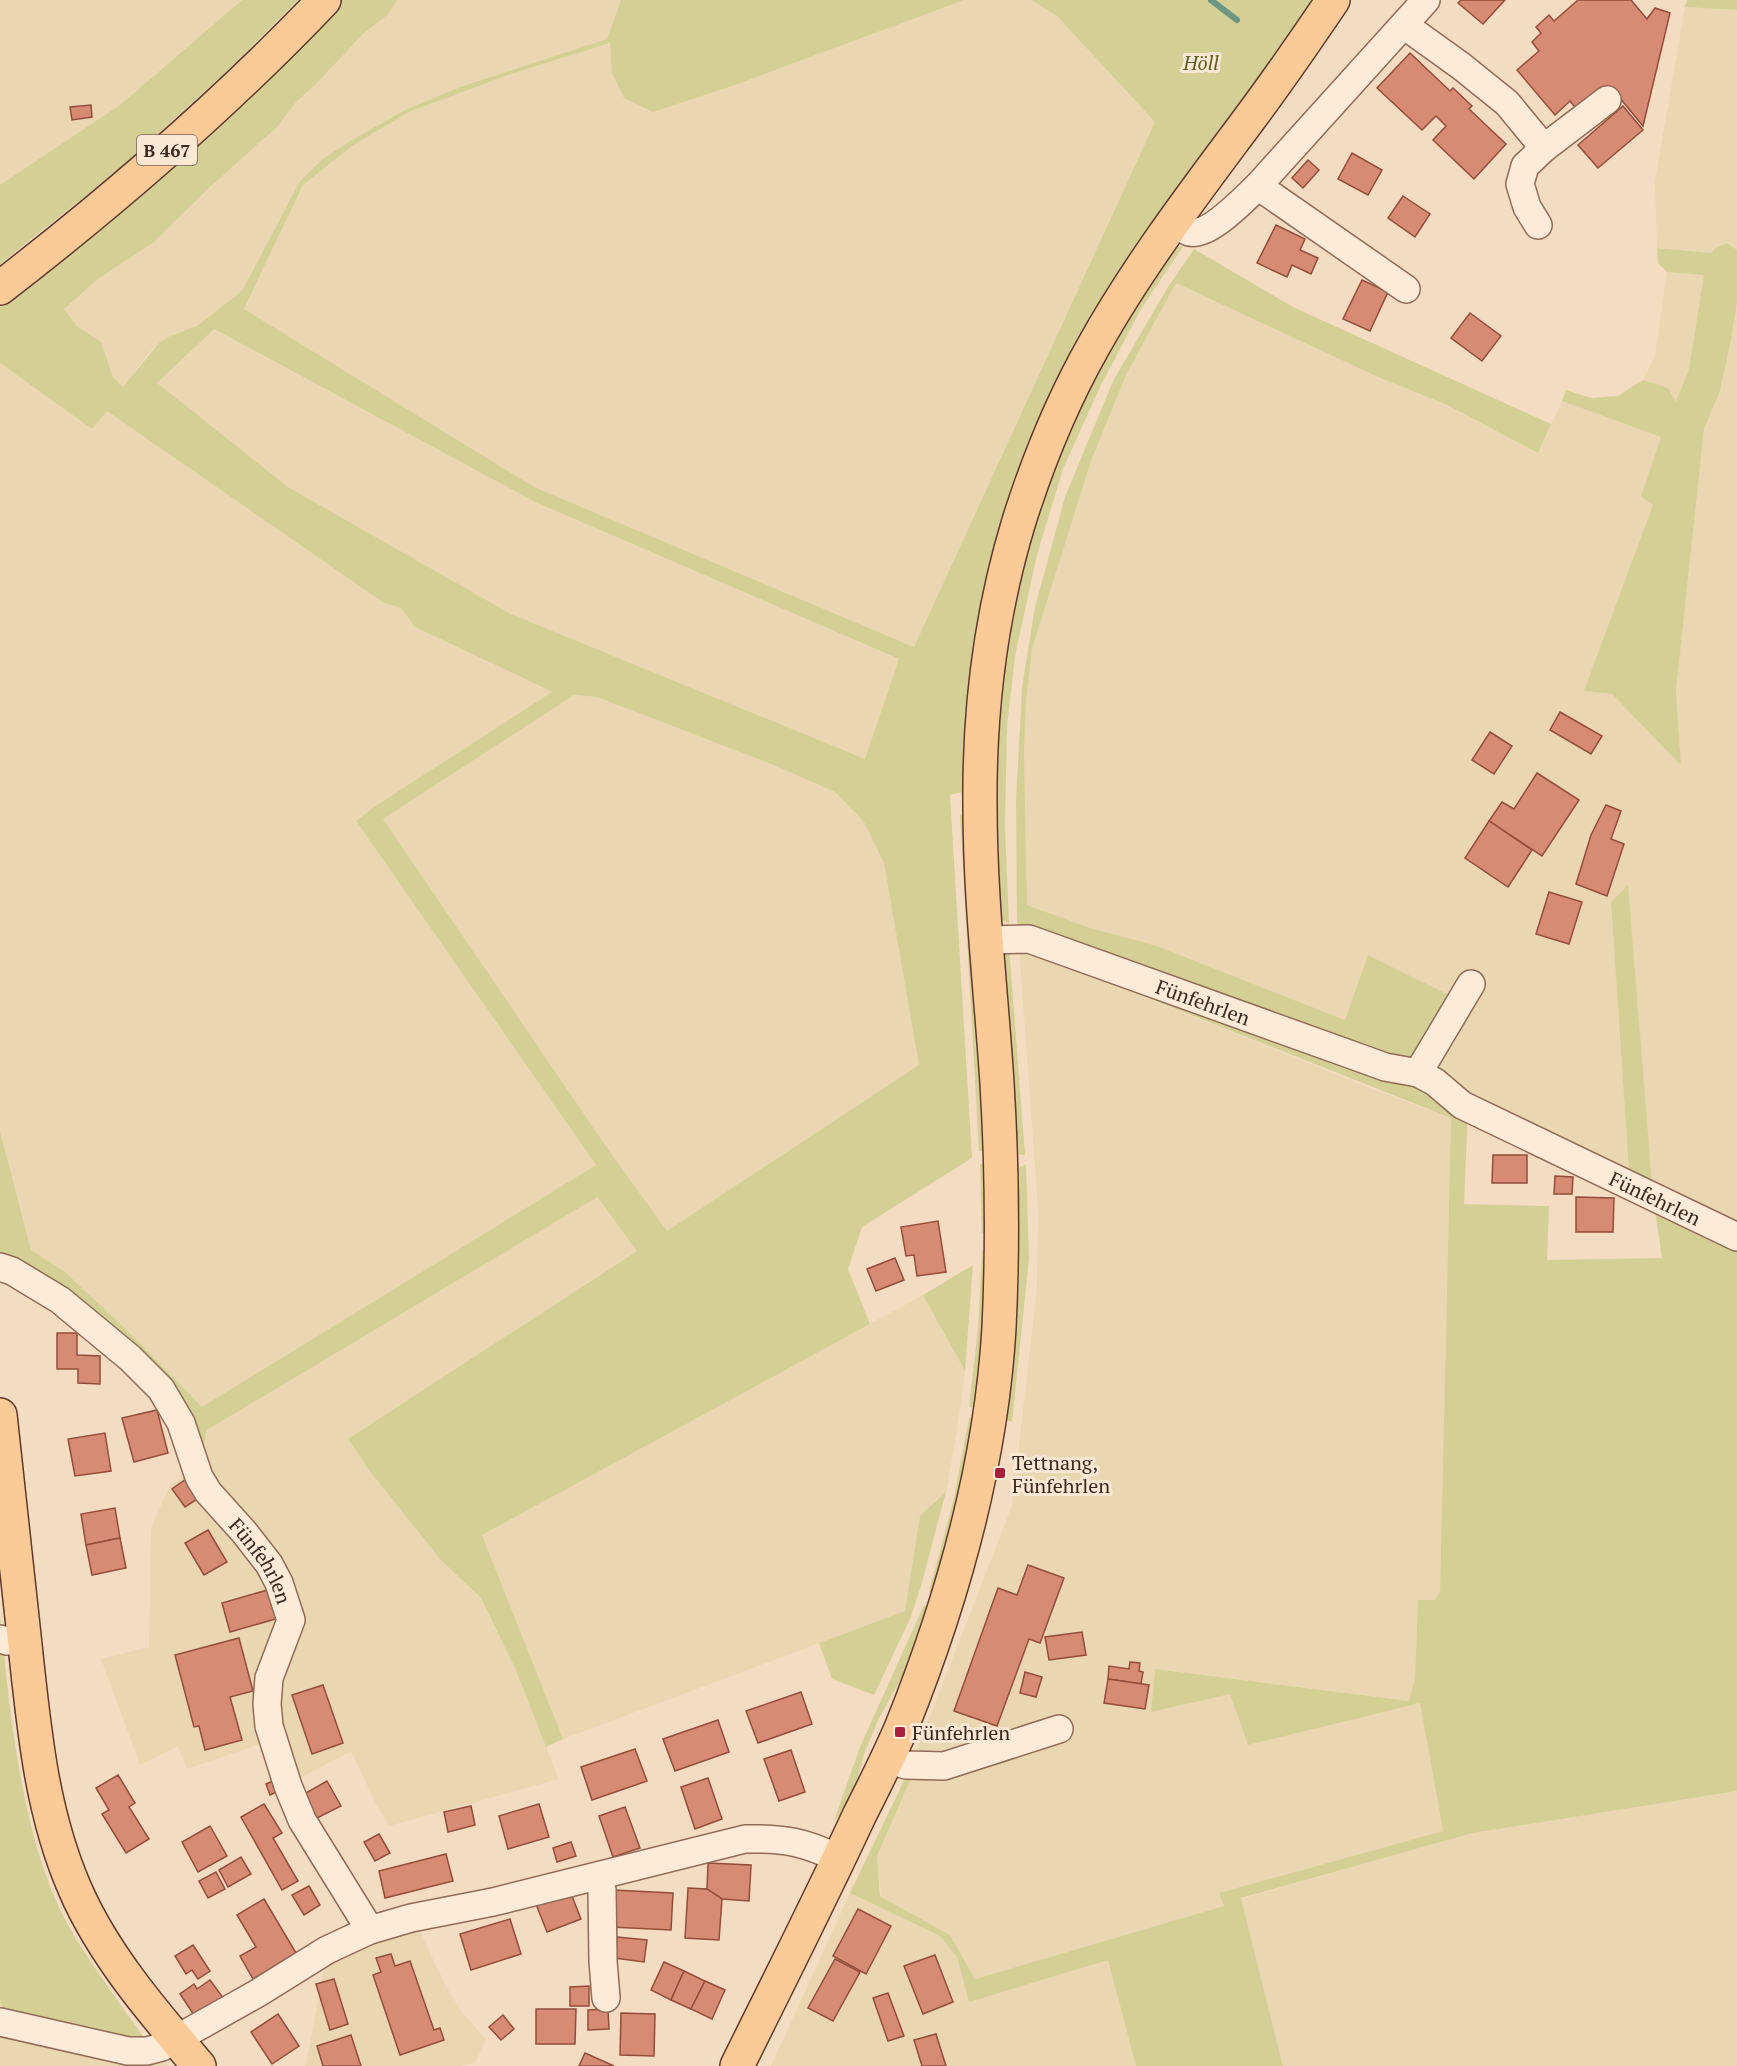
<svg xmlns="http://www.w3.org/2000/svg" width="1737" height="2066" font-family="'PT Serif',serif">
<rect width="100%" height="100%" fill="#f4dcc3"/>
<!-- farmland -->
<g fill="#ead6b0">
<path d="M0 0H242L120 105 0 185Z"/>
<path d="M398 0H621L607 39 405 110 350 141 324 158 300 181 242 291 197 326 159 343 147 355 124 387 113 377 101 342 77 326 64 309 98 279 154 242 210 187 277 127 297 101 315 85 364 33 386 16Z"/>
<path d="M964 0H1031L1057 16 1155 122 914 647 534 487 244 310 303 185 352 146 409 112 511 74 611 43 612 73 735 85Z"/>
<path d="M1685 7 1737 10V257L1712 253 1657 248 1655 181Z"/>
<path d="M1667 272 1705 275 1689 369 1676 402 1643 380 1655 356Z"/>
<path d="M1176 283 1378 377 1442 403 1538 453 1562 401 1661 437 1641 496 1653 505 1585 691 1612 694 1681 764 1676 691 1704 429 1720 391 1737 301V1237L1653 1197 1611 902 1630 1186 1418 1073 1460 1001 1368 955 1345 1020 1157 946 1087 927 1027 905 1024 753 1026 702 1032 649 1091 461 1126 375Z"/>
<path d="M213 329 535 502 900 660 865 760 511 614 288 487 156 383Z"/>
<path d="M0 363 92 429 106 410 384 603 401 608 415 627 553 693 374 807 356 821 596 1165 202 1407 131 1334 64 1271 31 1250 0 1131Z"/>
<path d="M573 695 597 697 771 764 835 792 864 822 884 863 920 1066 667 1231 612 1155 383 819Z"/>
<path d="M1019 947 1375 1090 1451 1118 1440 1592 1434 1600H1418L1415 1678 1409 1701 1155 1669 1151 1711 1230 1694 1248 1745 1420 1703 1443 1831 1220 1893 1224 1906 975 1979 950 1935 881 1896 877 1856 914 1773 909 1770 1012 1506 1037 1288 1038 1208Z"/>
<path d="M596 1197 637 1250 349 1440 369 1470 440 1559 481 1598 515 1668 559 1779 389 1826 377 1806 351 1751 291 1783 270 1741 187 1769 178 1746 140 1765 101 1659 149 1647 151 1528 170 1485 195 1469 228 1503 202 1454 207 1430Z"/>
<path d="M923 1295 965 1371 957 1431 946 1492 920 1517 905 1611 563 1739 482 1535Z"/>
<path d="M1737 1791V2066H1283L1241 1899 1473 1833Z"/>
<path d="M850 1893 940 1936 957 1957 969 2002 1108 1959 1136 2066H771Z"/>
<path d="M417 1926 446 1986 461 2011 486 2039 475 2063 461 2066H304L306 2065 327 1953Z"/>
<path d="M0 1998 5 2014 163 2059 169 2066H0Z"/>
</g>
<!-- green -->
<g fill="#d4d095" fill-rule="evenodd">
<path d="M242 0H298L228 70 119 169 0 264V185L120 105Z"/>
<path d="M337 0H398L386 16 364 33 315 85 297 101 277 127 210 187 154 242 98 279 64 309 77 326 101 342 113 377 123 387 159 343 168 337 197 326 242 291 300 181 324 158 350 141 405 110 460 87 607 39 621 0H964L735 85 653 112 624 98 612 73 610 43 511 74 409 112 352 146 303 185 244 309 534 487 914 647 1155 122 1057 16 1031 0H1311L1284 55 1056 389 967 791 950 795 972 1158 862 1227 848 1269 870 1324 482 1535 563 1739 546 1747 515 1668 481 1598 440 1559 369 1470 348 1439 637 1251 597 1197 207 1430 202 1454 207 1474 185 1418 0 1257V1131L31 1250 64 1271 131 1334 202 1407 596 1165 356 821 374 807 552 692 415 627 401 608 384 603 107 411 92 429 0 363V307L60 260ZM214 329 535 502 899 659 865 759 511 614 288 487 157 383ZM574 695 597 697 771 764 835 792 864 822 884 863 919 1065 667 1231 612 1155 383 819Z"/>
<path d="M1687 0H1737V10L1685 7Z"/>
<path d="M1727 243 1737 250V303L1730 344 1720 391 1704 429 1676 691 1681 765 1612 694 1584 691 1653 505 1641 496 1661 437 1562 401 1566 390 1591 398 1618 396 1643 380 1668 388 1676 402 1689 369 1704 275 1667 272 1658 263 1657 248 1712 253 1715 248Z"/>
<path d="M1184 245 1141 309 1100 387 1063 469 1037 555 1015 656 1007 726 1005 826 1009 924 999 918 993 770 1002 667 1026 549 1059 449 1096 366 1169 252Z"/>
<path d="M1194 249 1295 308 1551 424 1538 453 1445 404 1378 377 1176 283 1126 375 1091 461 1032 649 1026 702 1024 753 1027 905 1087 927 1157 946 1345 1020 1368 955 1461 1001 1419 1073 1468 1108 1464 1204 1549 1206 1547 1260 1662 1258 1653 1197 1630 1186 1611 902 1628 885 1653 1197 1737 1237V1791L1473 1833 1241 1898 1283 2066H1136L1108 1960 969 2002 957 1957 940 1936 850 1893 909 1770 914 1772 877 1856 880 1896 950 1935 975 1979 1224 1906 1219 1893 1443 1831 1420 1703 1248 1745 1230 1694 1151 1712 1155 1669 1409 1701 1415 1678 1418 1600H1434L1440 1592 1451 1118 1019 947 1017 927 1016 800 1022 688 1035 607 1065 497 1113 381 1168 287Z"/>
<path d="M960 815 968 817 989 1151H979Z"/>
<path d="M1009 946 1025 1155 1015 1154 1000 949Z"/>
<path d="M980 1164H989L990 1233H982Z"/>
<path d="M1026 1164 1029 1259 1012 1422 1004 1419 1015 1170Z"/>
<path d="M988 1250 979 1408 969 1407 978 1329 982 1251Z"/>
<path d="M973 1265 965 1371 923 1295Z"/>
<path d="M969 1418H977L936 1595 929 1592 954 1498Z"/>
<path d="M946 1492 921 1586 910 1619 874 1695 832 1679 819 1643 905 1611 920 1516Z"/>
<path d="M924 1605 931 1609 914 1656 879 1718 864 1754 851 1804 834 1821 860 1747Z"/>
<path d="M0 1616C10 1713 21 1838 68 1925 91 1965 120 2003 147 2042L4 2014 0 1998Z"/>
</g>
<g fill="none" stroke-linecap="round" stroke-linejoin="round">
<!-- stream -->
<path stroke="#6b9683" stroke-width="6" d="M1211 0 1237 20"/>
</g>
<!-- building -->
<g fill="#d78b74" stroke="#944d3a" stroke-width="1.5">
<path d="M1461 0H1505L1483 24 1458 3Z"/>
<path d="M1578 0H1631L1647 19 1655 8 1670 13 1643 126 1610 86 1579 112 1570 101 1555 115 1517 70 1539 51 1532 42 1541 33 1536 27 1549 15 1554 21Z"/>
<path d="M1410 53 1450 91 1453 88 1472 106 1469 109 1506 144 1474 179 1433 140 1446 126 1436 116 1422 130 1377 88Z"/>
<path d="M91 105 92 117 72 120 70 107Z"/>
<path d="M1623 106 1643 130 1598 168 1578 145Z"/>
<path d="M1352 153 1382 170 1368 195 1338 179Z"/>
<path d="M1308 160 1319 170 1303 188 1292 178Z"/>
<path d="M1403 196 1430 214 1415 237 1388 218Z"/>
<path d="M1276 225 1305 239 1300 250 1318 258 1311 274 1292 265 1287 277 1257 263Z"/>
<path d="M1362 280 1388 292 1370 331 1343 319Z"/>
<path d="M1470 313 1501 336 1482 361 1451 338Z"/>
<path d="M1560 712 1602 736 1591 754 1550 730Z"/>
<path d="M1490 732 1512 746 1494 774 1472 760Z"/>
<path d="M1537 773 1579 800 1542 856 1489 821 1502 802 1514 809Z"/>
<path d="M1606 805 1621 811 1611 839 1624 844 1607 896 1576 884 1591 835Z"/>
<path d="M1489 821 1532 850 1508 887 1465 858Z"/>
<path d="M1549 892 1582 902 1569 944 1536 934Z"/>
<path d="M1493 1155H1527V1183H1492Z"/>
<path d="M1555 1176 1573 1177 1572 1194H1554Z"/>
<path d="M1576 1197 1614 1198 1613 1232H1576Z"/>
<path d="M938 1221 946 1272 917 1276 914 1255 906 1256 901 1227Z"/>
<path d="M895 1258 904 1280 876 1291 867 1269Z"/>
<path d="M57 1333H77V1355L100 1356V1384L78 1383V1369H57Z"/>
<path d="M157 1410 168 1453 134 1462 122 1418Z"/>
<path d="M105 1433 111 1471 75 1476 68 1439Z"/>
<path d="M189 1477 202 1496 185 1507 172 1489Z"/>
<path d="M115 1508 120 1538 86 1545 81 1514Z"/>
<path d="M208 1530 227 1562 204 1575 185 1543Z"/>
<path d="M120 1538 126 1568 92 1575 86 1545Z"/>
<path d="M1028 1565 1064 1578 1040 1643 1029 1639 997 1726 954 1711 998 1588 1017 1595Z"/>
<path d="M271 1589 279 1618 230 1632 222 1603Z"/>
<path d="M1082 1632 1086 1655 1049 1660 1045 1637Z"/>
<path d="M239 1638 253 1691 230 1697 242 1740 205 1750 199 1726 194 1727 175 1655Z"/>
<path d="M1130 1662 1140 1663 1139 1671 1143 1672 1141 1684 1108 1679 1109 1666 1129 1669Z"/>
<path d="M1025 1672 1042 1677 1036 1697 1020 1693Z"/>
<path d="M1108 1679 1149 1685 1145 1709 1104 1703Z"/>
<path d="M323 1685 343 1743 312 1754 292 1695Z"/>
<path d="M801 1692 812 1724 758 1743 746 1711Z"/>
<path d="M718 1720 729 1752 675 1771 663 1739Z"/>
<path d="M635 1749 647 1781 592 1800 581 1767Z"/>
<path d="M791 1750 805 1792 779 1801 764 1759Z"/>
<path d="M118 1775 135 1803 129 1807 149 1839 126 1853 102 1814 109 1810 96 1788Z"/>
<path d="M708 1778 722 1819 695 1829 681 1787Z"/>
<path d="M277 1779 281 1790 270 1795 266 1784Z"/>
<path d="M327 1781 341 1806 317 1818 304 1794Z"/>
<path d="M264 1804 282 1833 273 1838 298 1881 282 1890 241 1817Z"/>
<path d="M539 1804 549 1837 508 1849 499 1816Z"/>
<path d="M471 1806 475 1825 448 1832 444 1812Z"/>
<path d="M625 1807 640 1848 613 1857 599 1816Z"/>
<path d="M210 1826 227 1856 198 1872 182 1842Z"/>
<path d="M379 1834 390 1853 375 1861 364 1842Z"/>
<path d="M571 1842 576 1856 557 1862 553 1848Z"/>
<path d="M446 1854 453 1881 385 1898 379 1871Z"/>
<path d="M241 1857 251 1874 228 1887 219 1870Z"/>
<path d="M708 1863 751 1865 749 1901 722 1899 707 1889Z"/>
<path d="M216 1872 225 1889 208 1898 199 1881Z"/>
<path d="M309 1886 320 1905 304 1915 292 1895Z"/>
<path d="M688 1888 707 1889 722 1899 719 1940 685 1938Z"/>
<path d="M613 1890 673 1893 671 1930 611 1927Z"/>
<path d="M570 1891 581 1919 547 1932 536 1904Z"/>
<path d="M264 1899 296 1953 253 1979 240 1956 256 1947 237 1915Z"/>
<path d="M858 1909 891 1926 866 1974 833 1956Z"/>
<path d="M510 1919 521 1954 471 1970 460 1934Z"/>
<path d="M617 1937 647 1940 644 1962 615 1958Z"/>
<path d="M193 1945 210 1971 198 1979 192 1970 186 1974 175 1956Z"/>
<path d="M391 1954 395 1966 410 1961 434 2030 440 2028 444 2040 400 2055 373 1975 381 1972 376 1958Z"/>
<path d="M935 1955 953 2002 923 2014 904 1966Z"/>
<path d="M835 1959 860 1972 833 2021 808 2008Z"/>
<path d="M664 1962 684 1971 671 2000 651 1990Z"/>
<path d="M684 1971 705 1981 691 2009 671 2000Z"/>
<path d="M334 1979 348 2024 330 2030 316 1984Z"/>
<path d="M210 1980 224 1999 196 2018 180 1994 194 1984 197 1989Z"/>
<path d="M705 1981 725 1990 712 2019 691 2009Z"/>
<path d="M589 1986V2006H570V1987Z"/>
<path d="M888 1993 904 2036 888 2041 873 1998Z"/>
<path d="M536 2009H576L575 2044H536Z"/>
<path d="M608 2009 609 2029 588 2030V2010Z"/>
<path d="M621 2013 655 2014 654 2056 620 2055Z"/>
<path d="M278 2014 299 2046 272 2064 251 2032Z"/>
<path d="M503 2015 514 2029 501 2040 489 2027Z"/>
<path d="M936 2034 946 2066H922L914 2040Z"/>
<path d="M351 2035 361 2066H323L317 2046Z"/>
<path d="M585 2053 614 2066H579Z"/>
</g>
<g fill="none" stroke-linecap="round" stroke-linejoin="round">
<!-- minor casing -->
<g stroke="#916b57" stroke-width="30">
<g id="minor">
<path d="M1404 25 1461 66 1507 103 1544 148"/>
<path d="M1258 186 1406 289"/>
<path d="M1174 221C1179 225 1184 230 1189 232 1209 237 1244 199 1258 186L1426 0"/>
<path d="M1538 225 1527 207 1520 184 1525 166 1544 148 1607 100"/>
<path id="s1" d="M986 940 1029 939 1363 1059 1385 1067 1418 1073 1435 1082 1462 1105 1737 1237"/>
<path d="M1418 1073 1471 984"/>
<path id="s2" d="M0 1267 12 1271 60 1300 130 1358 161 1389 181 1423 199 1477 208 1492 244 1532 269 1564 279 1583 291 1620 269 1678 267 1704 269 1726 288 1786 302 1820 370 1930"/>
<path d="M0 1639 7 1641 24 1640"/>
<path d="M886 1759 906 1765 944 1766 1059 1729"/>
<path d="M597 1877 602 1890 603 1961 606 1998"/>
<path d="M0 2022 128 2051H147L162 2047 258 1993 327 1950 370 1930 411 1918 493 1902 745 1839C783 1838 806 1842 839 1859"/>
</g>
</g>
<!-- major casing -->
<g stroke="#5e3a2c" stroke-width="36">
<g id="major">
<path d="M0 288C114 200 224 105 324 0"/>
<path d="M0 1415C9 1492 17 1569 25 1645 34 1728 41 1811 75 1889 103 1954 153 2012 199 2066"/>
<path d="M737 2066C778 1983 820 1900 859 1816 874 1786 889 1757 902 1726 953 1599 991 1465 999 1328 1003 1246 1002 1165 997 1083 991 991 980 899 980 806 979 710 991 613 1019 521 1038 461 1062 402 1093 347 1138 266 1195 192 1250 118 1279 79 1306 40 1333 0"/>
</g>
</g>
<!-- minor -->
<use href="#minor" stroke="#fdebd8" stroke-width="27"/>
<!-- major -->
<use href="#major" stroke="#fbca97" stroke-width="33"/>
</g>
<!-- markers -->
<g fill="#a81f39" stroke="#fae8d4" stroke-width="2">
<rect x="994" y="1467" width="12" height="12" rx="3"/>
<rect x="894" y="1726" width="12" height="12" rx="3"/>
</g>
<g text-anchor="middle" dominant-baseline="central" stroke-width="6" stroke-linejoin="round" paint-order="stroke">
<!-- shield labels -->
<rect fill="#fae8d4" stroke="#776154" stroke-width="1.5" x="137" y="135" width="60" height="30" rx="4.5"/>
<g font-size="18" font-weight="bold" fill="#3f271d">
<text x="167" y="150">B 467</text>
</g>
<!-- park labels -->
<g font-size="20" font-style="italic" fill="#5a5e21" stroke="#fae8d4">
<text x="1201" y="62">Höll</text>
</g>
<!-- street labels -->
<g font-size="20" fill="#3f271d" stroke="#fae8d4">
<text stroke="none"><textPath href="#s1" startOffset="228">Fünfehrlen</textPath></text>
<text stroke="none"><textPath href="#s1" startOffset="724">Fünfehrlen</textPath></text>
<text stroke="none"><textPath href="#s2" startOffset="405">Fünfehrlen</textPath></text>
</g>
<!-- poi labels -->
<g font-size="20" fill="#3f271d" stroke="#fae8d4" text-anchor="start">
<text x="1012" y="1462">Tettnang,<tspan x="1012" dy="23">Fünfehrlen</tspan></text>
<text x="912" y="1732">Fünfehrlen</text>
</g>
</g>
</svg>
